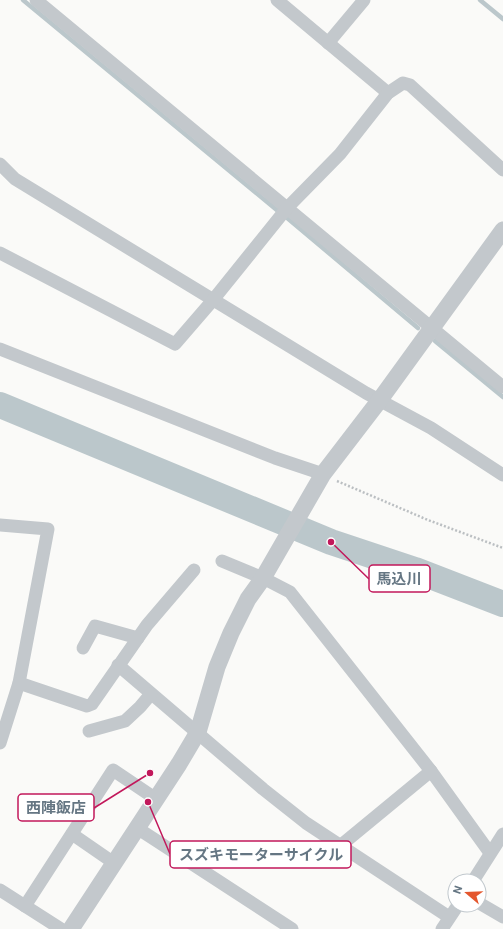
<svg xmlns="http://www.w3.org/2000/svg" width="503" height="929" font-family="Roboto,'Noto Sans JP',sans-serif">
<rect width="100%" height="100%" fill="#fafaf8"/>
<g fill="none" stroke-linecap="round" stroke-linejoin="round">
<!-- stream -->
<g stroke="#bbc7cb" stroke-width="4.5">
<path d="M23 0 278 211"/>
<path d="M480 0 503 19"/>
<path d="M286 217 418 328"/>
<path d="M435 341 503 397"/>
</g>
<!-- river -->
<path stroke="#bbc7cb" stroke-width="26" d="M0 405 331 542 415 570 503 604"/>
<!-- path -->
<path stroke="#bbbfc2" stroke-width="2.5" stroke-dasharray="2 2" stroke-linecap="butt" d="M337 481 428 520 503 548"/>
<!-- minor -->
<g stroke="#c3c8cc" stroke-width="13">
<path d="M36 0 503 387"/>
<path d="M277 0 388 93"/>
<path d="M328 43 364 0"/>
<path d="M0 164 15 179 366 393 431 428 503 475"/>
<path d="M0 253 175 344 213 300 287 208 340 154 388 93 403 83 410 85 503 170"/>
<path d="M0 349 275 458 323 474"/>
<path d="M0 525 48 529 19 683 0 743"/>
<path d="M222 561 263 578 290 592 431 771 490 853"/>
<path d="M83 648 95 626 138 638"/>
<path d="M118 665 263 789 306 823 449 917"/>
<path d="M19 683 87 706 92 704 147 625 194 570"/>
<path d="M89 731 125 721 140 707 151 694"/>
<path d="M137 828 292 929"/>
<path d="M72 834 114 863"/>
<path d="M340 846 431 771"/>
<path d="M473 881 503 834"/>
<path d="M0 890 61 929"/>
<path d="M479 903 503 917"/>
<path d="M25 906 113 770 156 799"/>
<path d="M442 929 458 905"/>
</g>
<!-- tertiary -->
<path stroke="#c3c8cc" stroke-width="17" d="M71 929 179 764 198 732 217 667 231 633 248 599 263 578 323 474 379 401 503 230"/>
</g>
<!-- callouts -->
<path fill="none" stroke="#c2185b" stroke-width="1.5" d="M331 542L369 579M150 773L94 808M148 802L170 854"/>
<g fill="#c2185b" stroke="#fff" stroke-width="1.5">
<circle cx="331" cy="542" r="4"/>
<circle cx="150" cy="773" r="4"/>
<circle cx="148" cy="802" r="4"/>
</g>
<g fill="#fff" stroke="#c2185b" stroke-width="1.5">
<rect x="369" y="565" width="61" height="27" rx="4"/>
<rect x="18" y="794" width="76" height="27" rx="4"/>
<rect x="170" y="841" width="181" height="27" rx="4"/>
</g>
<g font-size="15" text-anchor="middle" font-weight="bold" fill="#657683">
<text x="399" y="584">馬込川</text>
<text x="56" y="813">西陣飯店</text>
<text x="261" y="860">スズキモーターサイクル</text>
</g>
<!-- north arrow -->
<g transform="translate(467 893) rotate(289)"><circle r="19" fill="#ffffff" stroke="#c1c8cd"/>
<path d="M0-3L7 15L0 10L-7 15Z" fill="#e4572e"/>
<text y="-6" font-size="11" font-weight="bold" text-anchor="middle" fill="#657683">N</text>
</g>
</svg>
